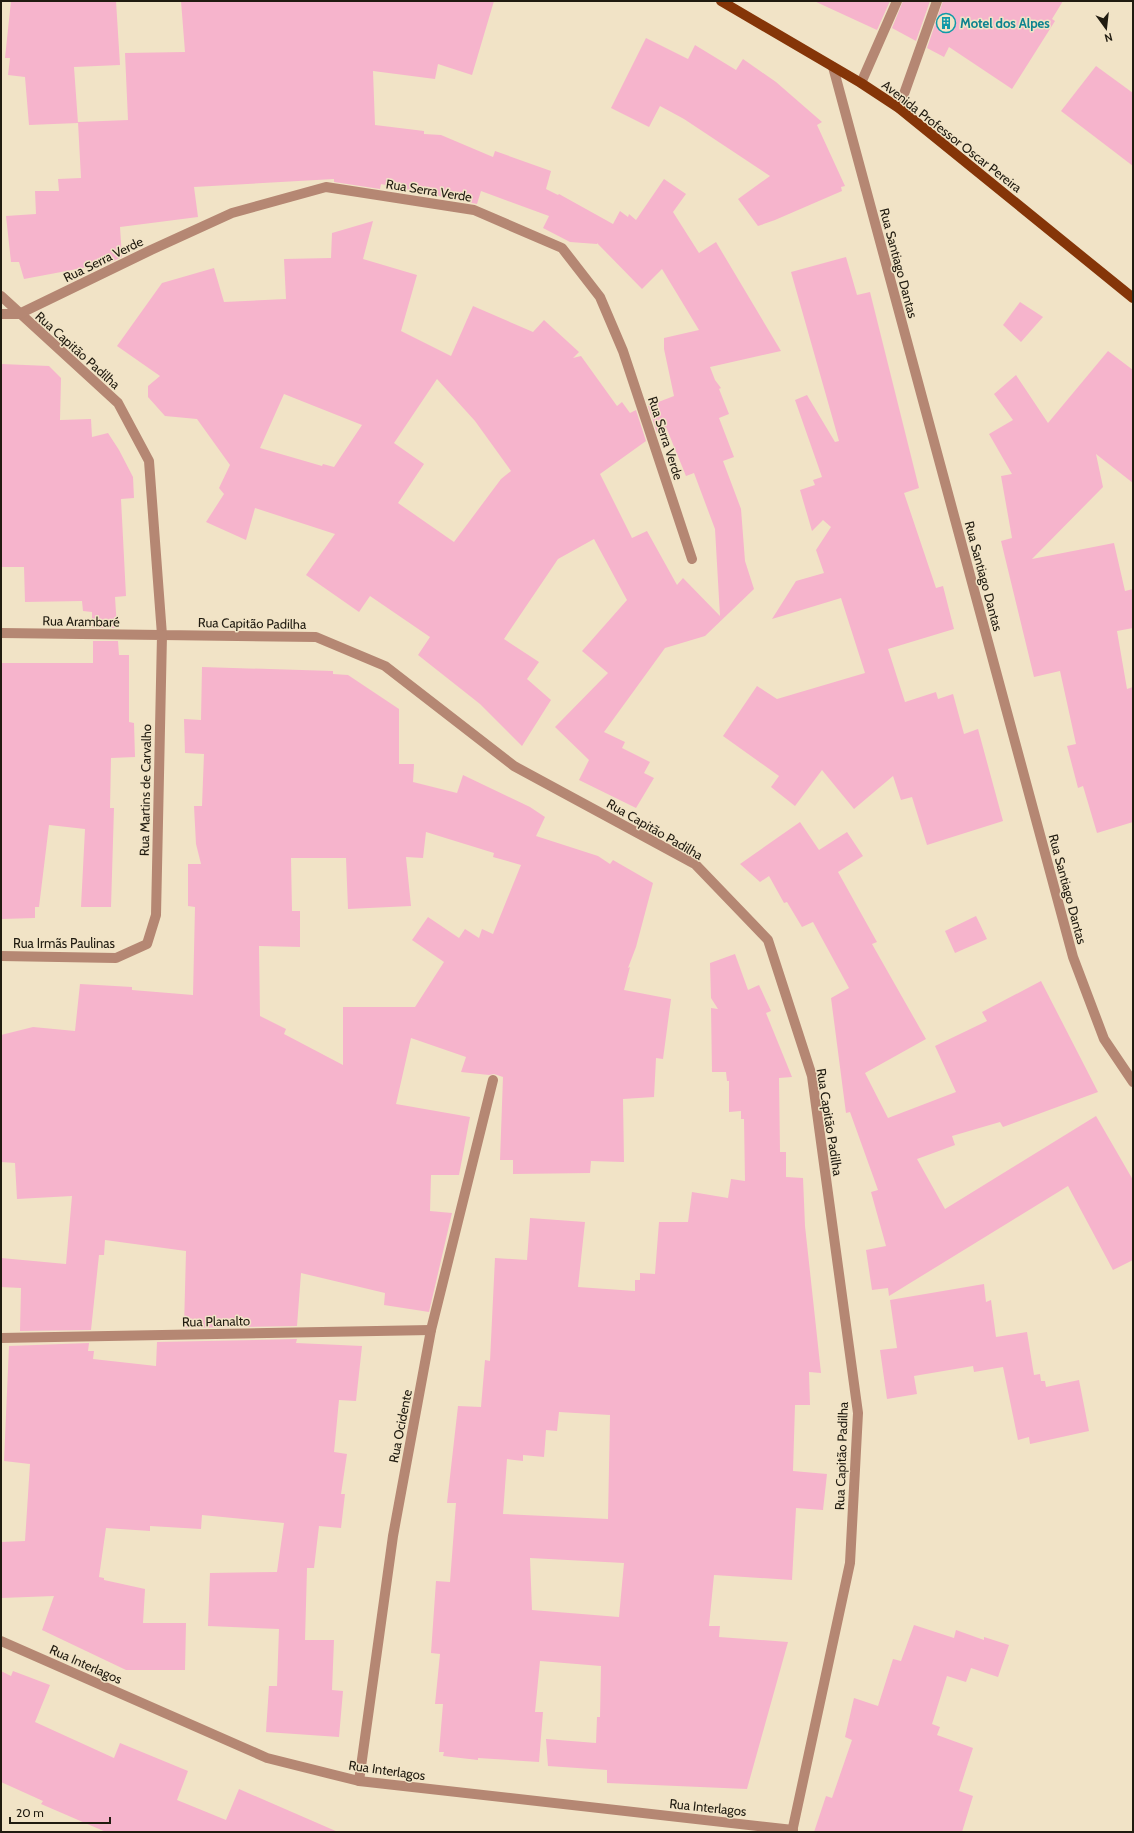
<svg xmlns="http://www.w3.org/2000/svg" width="1134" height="1833" font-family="Cabin,sans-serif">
<rect width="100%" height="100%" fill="#f1e3c6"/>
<!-- building -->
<g fill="#f6b4cc" fill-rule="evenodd">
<path d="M11 1H116L120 65 74 67 78 123 29 125 25 77 8 75 10 58H5Z"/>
<path d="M181 1H494L472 75 438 64 435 79 373 71 375 125 424 131V134L441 135 493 157 495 151 551 171 546 189 558 195 559 194 613 224 620 211 628 217 629 214 636 220 664 179 686 194 673 212 699 253 716 242 781 351 710 367 715 380 721 388 719 389 729 414 719 418 734 457 723 461 741 509 745 561 754 589 705 636 665 648 604 732 625 742 622 748 650 762 644 773 654 778 636 808 579 780 589 760 555 727 608 673 582 651 627 600 594 539 558 559 504 639 539 662 527 679 551 700 522 746 480 704 418 655 430 637 370 596 359 612 306 575 335 534 255 508 246 540 206 522 224 494 219 488 230 465 197 419 165 416 148 397V386L160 376 117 346 162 283 214 268 224 302 286 299 284 259 331 258 332 233 373 221 363 259 417 275 401 331 451 356 473 306 533 332 544 320 579 352 573 358 581 356 617 406 622 402 630 413 636 410 646 441 600 474 632 538 647 531 677 585 683 578 720 616 715 529 694 473 686 476 666 427 657 433 648 406 674 396 664 349V338L699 330 662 269 642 289 597 243V244L570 242 543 228 549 216 481 191 477 204 381 184 380 189 334 182V179L194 187 198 217 120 227 122 257 109 263 24 279 19 262H11L6 216 36 214 35 191H59L58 179 81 178 78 122 128 120 125 53 185 52ZM437 379 475 421 511 471 501 479 454 542 398 503 424 464 394 443ZM284 394 362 425 334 467 323 464 322 466 260 448Z"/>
<path d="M814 1H890L877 30Z"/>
<path d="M903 1H930L916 41 892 28Z"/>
<path d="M943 1H1063L1052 19 1055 21 1012 89 949 47 944 57 927 48Z"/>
<path d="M646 38 688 59 695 45 736 70 743 59 776 82 822 122 817 125 845 186 841 187 842 191 775 220 758 226 738 199 770 176 684 119 660 106 649 127 611 108Z"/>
<path d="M1096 66 1133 93V166L1061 111Z"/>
<path d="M846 257 857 295 870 292 919 488 904 493 936 588 943 586 954 629 888 649 905 702 936 692 938 699 953 694 964 734 978 729 1003 821 927 845 912 797 901 800 893 776 854 809 822 770 795 806 771 787 779 776 723 736 757 686 777 699 865 673 841 598 772 619 796 581 824 573 816 550 831 527 823 520 812 531 800 490 815 485 813 480 822 477 795 400 807 395 835 442 839 441 791 272Z"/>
<path d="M1020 302 1043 317 1021 342 1003 325Z"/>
<path d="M1108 351 1133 370V483L1096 454 1103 487 1032 559 1114 543 1125 591 1133 589V628L1117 631 1127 689 1133 687V822L1097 833 1083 786 1078 788 1067 746 1076 744 1060 671 1034 677 1001 541 1012 538 1001 476 1012 474 989 434 1013 420 994 394 1016 375 1048 423Z"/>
<path d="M1 364 49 366 61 378 60 420 91 419 92 437 108 433 119 450 133 477 134 498 121 499 126 596 115 597 117 628H92V612L83 611 82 601 25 602 24 567H1Z"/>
<path d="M93 641H118L119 655H129V722L134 723 135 757 111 758 110 808H114L111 907H81L85 829 49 825 39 907H35V918L2 919 1 663H93Z"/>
<path d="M202 667 333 671V674L348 675 399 709V764H414L413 782 457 793 463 775 530 807 545 817 536 836 598 856 610 864 613 860 653 883 636 947 628 968 630 967 624 990 671 999 663 1059 656 1058 654 1097 623 1099 624 1162 591 1161 590 1173 513 1174V1160H500L503 1077 494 1074 489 1075 461 1072 466 1057 411 1038 396 1104 470 1117 459 1175H431L430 1211 452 1213 429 1312 384 1305 385 1293 301 1273 297 1326 184 1328 186 1251 105 1240 104 1255H99L91 1330 20 1331 21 1288 1 1287V1258L66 1264 72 1196 17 1199 15 1163 1 1162V1035L33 1027 75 1031 80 984 132 987V990L193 995 195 907 188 906V864H201L196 844 194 806H202L204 754 185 753 184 719 201 720ZM426 832 494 853 493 857 521 865 493 934 482 929 479 938 465 929 459 938 428 917 412 940 444 962 415 1007H343V1065L284 1034 286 1029 260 1016 259 946 300 947V911H292L291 858H346L348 909 411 906 406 857 423 858Z"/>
<path d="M800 822 819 850 847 832 863 856 838 872 877 942 872 944 926 1039 865 1073 888 1118 956 1092 935 1046 987 1021 982 1012 1041 981 1098 1092 1003 1127 1000 1122 952 1136 955 1145 917 1159 945 1209 1096 1116 1133 1180V1260L1113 1270 1068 1186 889 1296 888 1288 872 1290 866 1250 886 1246 871 1192 878 1190 850 1112 846 1113 831 998 849 988 813 922 802 927 787 902 784 903 769 876 760 882 740 864Z"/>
<path d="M976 916 987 939 955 953 945 931Z"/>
<path d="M735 954 748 990 759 985 771 1011 766 1013 792 1077 779 1078 780 1152H786V1177L803 1178 805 1226 821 1373 809 1372 810 1405H795L793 1471 827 1474 823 1510 796 1508 792 1580 714 1575 709 1626H720L719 1637 788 1642 747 1789 607 1783V1770L548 1766 546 1739 596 1743 597 1717H600L601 1666 540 1661 535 1712H543L539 1762 478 1758V1760L443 1756 444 1752H439L443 1704H435L440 1654 431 1653 436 1581 450 1582 456 1503H447L458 1406 481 1407 485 1360 490 1361 495 1258 527 1260 530 1218 585 1222 578 1287 635 1291V1280H640V1273L655 1274 659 1222H688L692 1192 728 1198 731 1179 745 1181 744 1119H741V1111L729 1112V1081H727L726 1072H712L711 1008 718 1009 711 998 710 963ZM559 1412 610 1415 608 1519 503 1514 507 1459 523 1461V1455L544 1457 546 1430 557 1431ZM530 1558 624 1563 619 1617 532 1610Z"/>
<path d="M984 1284 986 1302 991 1300 996 1337 1027 1332 1034 1375 1040 1374 1041 1381H1045L1046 1387 1079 1380 1089 1431 1030 1444 1029 1437 1018 1440 1003 1367 974 1372 973 1366 914 1376 917 1394 887 1399 880 1350 897 1348 890 1300Z"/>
<path d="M297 1339 296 1343 362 1346 356 1401 339 1400 334 1452 347 1454 341 1494H345L341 1528 319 1526 314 1568H307L305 1640H334L332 1690 343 1691 339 1737 266 1732 269 1686H277L279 1629 208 1626 210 1573 277 1572 284 1523 202 1515 201 1529 150 1526V1531L106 1528 99 1577 104 1578V1580L145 1589 143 1623H186L185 1670H126L42 1630 54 1596 1 1598 2 1542 25 1541 30 1464 4 1461 9 1346 89 1343 88 1351H94L93 1359 156 1366 157 1342Z"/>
<path d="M914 1625 954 1638 956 1630 984 1640V1637L1009 1645 998 1677 971 1668 966 1682 947 1676 932 1724 940 1727 937 1735 973 1748 959 1791 973 1796 962 1832H814L826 1796 832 1798 852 1740 845 1737 854 1698 878 1706 893 1659 901 1661Z"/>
<path d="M1 1671 11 1676 13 1671 50 1685 35 1722 114 1758 120 1743 188 1771 177 1800 226 1820 239 1789 338 1832H106L41 1804 43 1801 1 1782Z"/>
</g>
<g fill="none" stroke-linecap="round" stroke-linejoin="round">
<!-- minor -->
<g stroke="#b58773" stroke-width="10">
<path d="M833 67 1073 957 1104 1039 1133 1082"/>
<path d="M861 83 897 1"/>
<path d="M899 108 937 1"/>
<path d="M1 296 118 403 149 461 162 635 316 637 385 666 514 766 695 864 768 940 812 1076 858 1413 850 1563 792 1832"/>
<path d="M1 314H19L151 250 232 213 326 187 474 210 562 248 600 297 623 351 692 559"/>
<path d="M1 633 162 635 156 915 147 944 116 958 1 956"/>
<path d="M1 1338 431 1330"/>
<path d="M1 1641 267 1758 359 1781 793 1830"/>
<path d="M359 1781 393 1536 431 1330 493 1080"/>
</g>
<!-- major -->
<path stroke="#853508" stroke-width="10" d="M721 1 861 83 899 108 1133 298"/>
</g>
<!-- icons -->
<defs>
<g id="building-ring" transform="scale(1)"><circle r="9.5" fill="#f1e3c6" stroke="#0f9aa8" stroke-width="1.5"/><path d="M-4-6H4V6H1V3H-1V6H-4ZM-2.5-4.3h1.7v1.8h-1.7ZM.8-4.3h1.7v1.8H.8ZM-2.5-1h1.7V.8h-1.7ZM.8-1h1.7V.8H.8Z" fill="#0f9aa8"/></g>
</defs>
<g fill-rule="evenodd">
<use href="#building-ring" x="946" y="23"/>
</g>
<g text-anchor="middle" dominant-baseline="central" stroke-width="3" stroke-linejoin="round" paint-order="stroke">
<!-- culture labels -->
<g font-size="13" font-weight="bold" fill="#0d838f" stroke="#f1e3c6" text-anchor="start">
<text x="960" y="23">Motel dos Alpes</text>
</g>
<!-- street labels -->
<g font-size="13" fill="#201b10" stroke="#f1e3c6">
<text transform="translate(952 136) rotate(38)">Avenida Professor Oscar Pereira</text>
<text transform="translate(429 190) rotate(9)">Rua Serra Verde</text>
<text transform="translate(103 259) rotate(-26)">Rua Serra Verde</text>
<text transform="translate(899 263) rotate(75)">Rua Santiago Dantas</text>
<text transform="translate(78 350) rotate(42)">Rua Capitão Padilha</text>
<text transform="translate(666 438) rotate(72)">Rua Serra Verde</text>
<text transform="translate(984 576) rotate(75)">Rua Santiago Dantas</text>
<text transform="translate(81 621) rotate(1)">Rua Arambaré</text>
<text transform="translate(252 623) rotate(1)">Rua Capitão Padilha</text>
<text transform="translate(145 790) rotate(-89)">Rua Martins de Carvalho</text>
<text transform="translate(655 829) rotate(30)">Rua Capitão Padilha</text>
<text transform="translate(1068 889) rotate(75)">Rua Santiago Dantas</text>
<text x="64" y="943">Rua Irmãs Paulinas</text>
<text transform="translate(830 1122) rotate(81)">Rua Capitão Padilha</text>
<text transform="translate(216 1321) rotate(-1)">Rua Planalto</text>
<text transform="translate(400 1426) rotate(-79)">Rua Ocidente</text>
<text transform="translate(841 1456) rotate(-88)">Rua Capitão Padilha</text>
<text transform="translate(86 1664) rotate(24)">Rua Interlagos</text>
<text transform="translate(387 1770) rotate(8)">Rua Interlagos</text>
<text transform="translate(708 1807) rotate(6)">Rua Interlagos</text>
</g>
</g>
<!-- border -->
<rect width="1134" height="1833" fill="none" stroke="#201b10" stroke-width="4"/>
<!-- north arrow -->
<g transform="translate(1106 28) rotate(165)" stroke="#f1e3c6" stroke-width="3" paint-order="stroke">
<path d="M0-3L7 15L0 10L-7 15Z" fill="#201b10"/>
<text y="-6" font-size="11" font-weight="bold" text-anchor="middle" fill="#201b10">N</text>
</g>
<!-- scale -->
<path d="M10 1817v6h100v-6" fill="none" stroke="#201b10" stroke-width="2"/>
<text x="16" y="1817" font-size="12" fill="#201b10" stroke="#f1e3c6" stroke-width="3" paint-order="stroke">20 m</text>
</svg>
